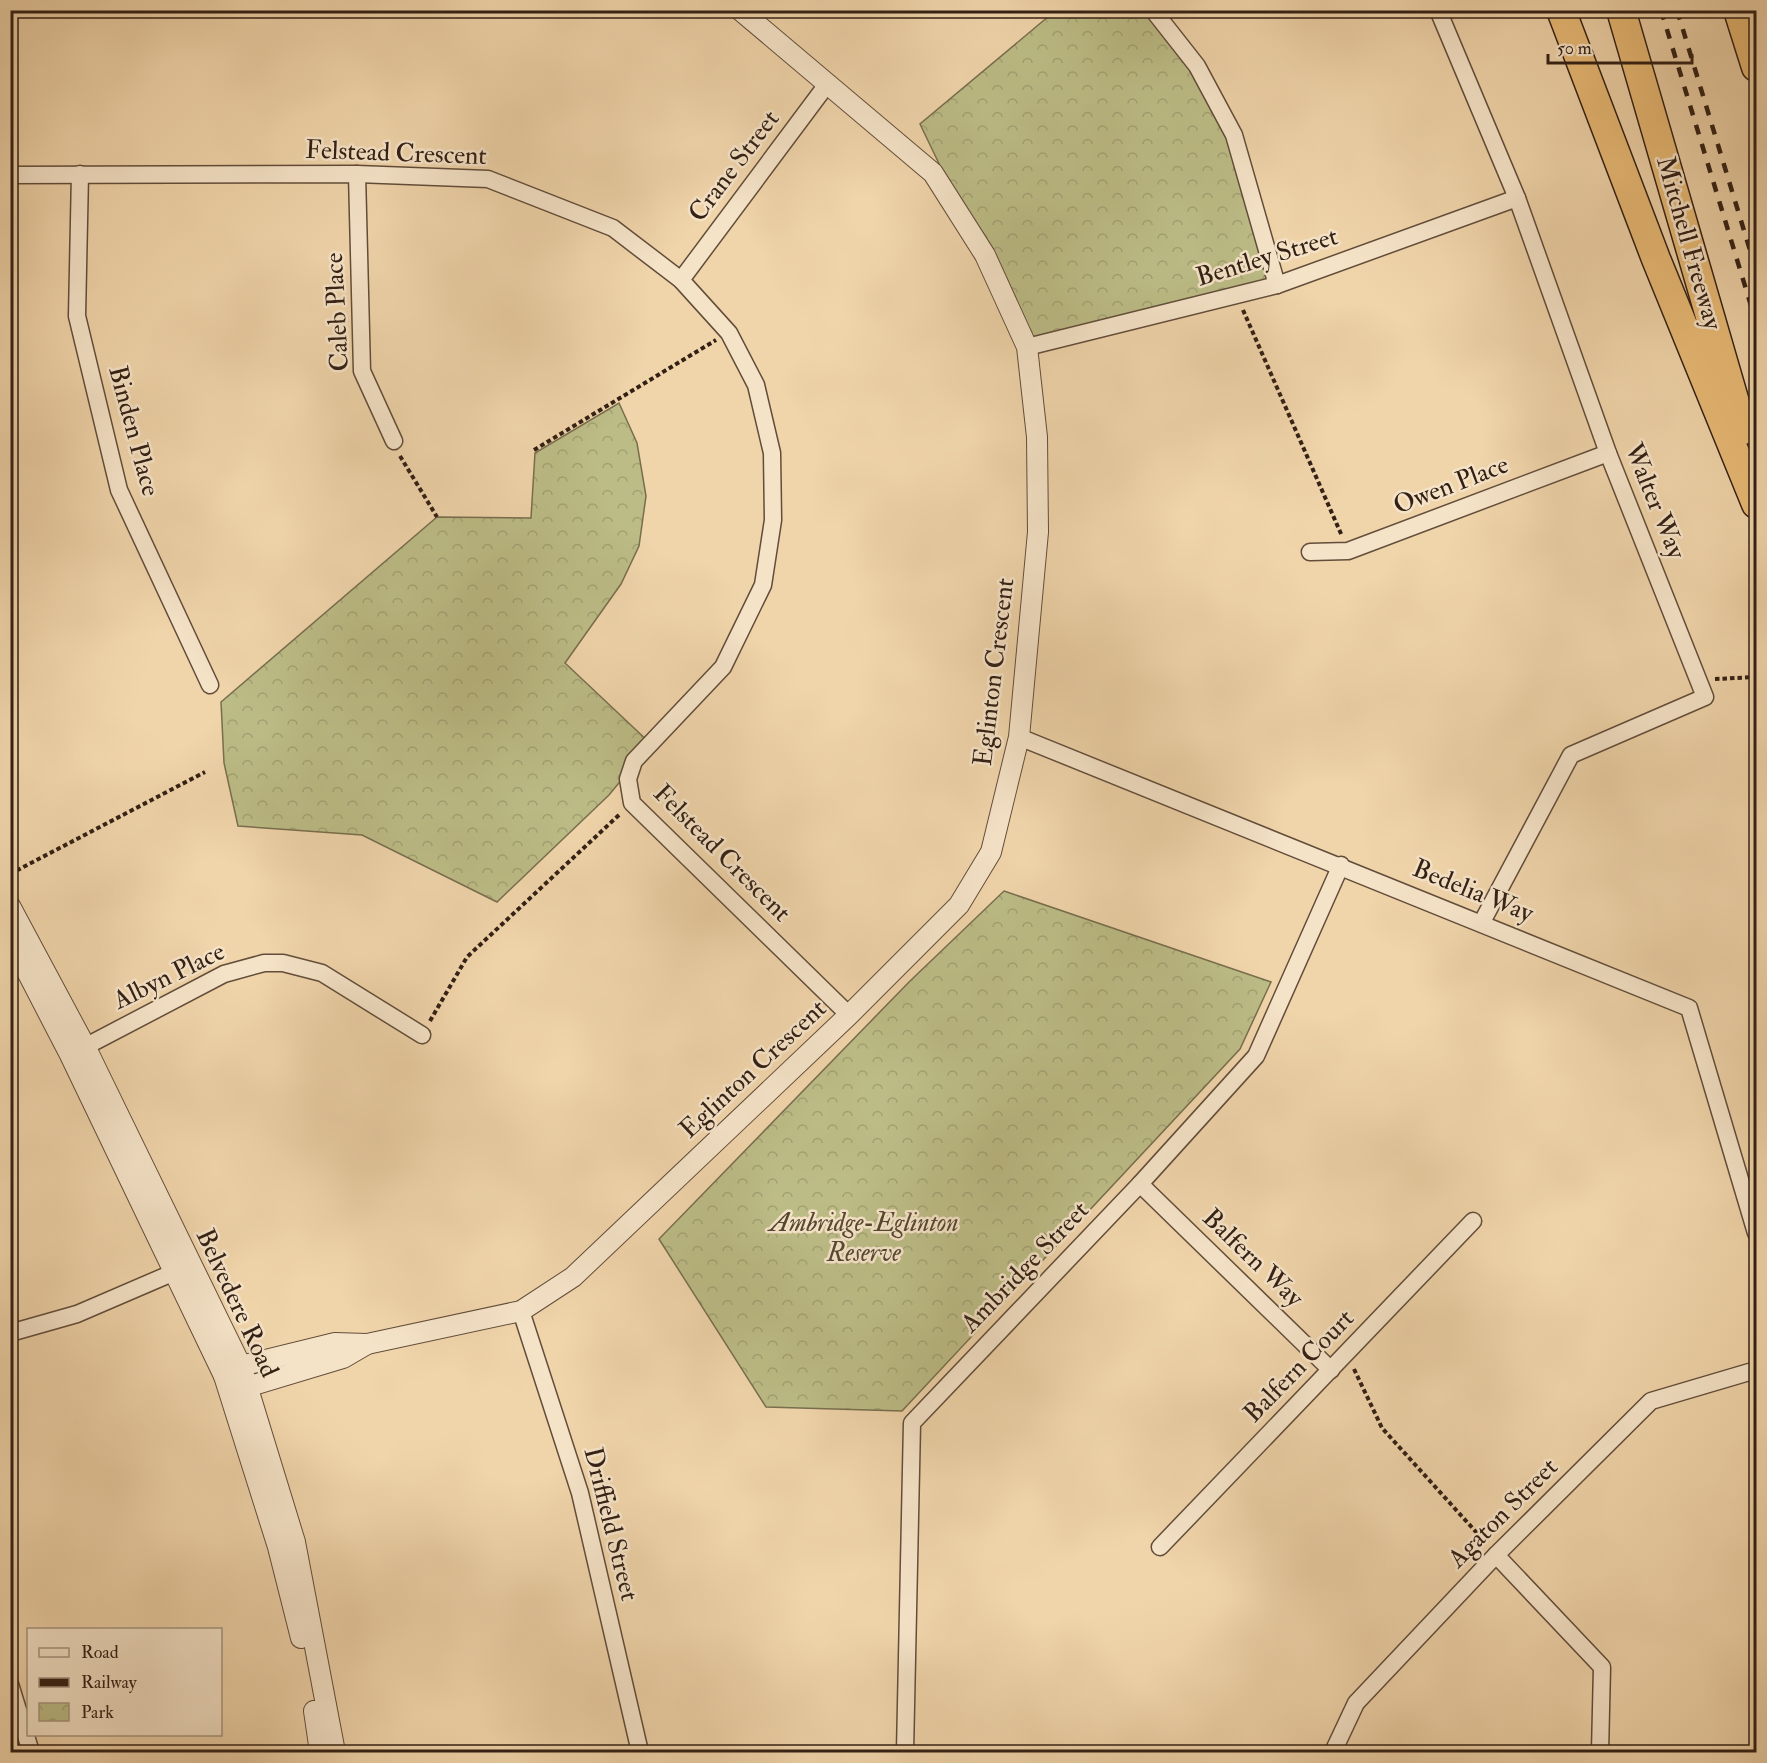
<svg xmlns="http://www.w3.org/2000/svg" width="1767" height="1763" font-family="'IM FELL Double Pica',serif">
<defs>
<pattern id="park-crowns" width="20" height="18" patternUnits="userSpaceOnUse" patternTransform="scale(1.5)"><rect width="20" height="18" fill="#bcbc86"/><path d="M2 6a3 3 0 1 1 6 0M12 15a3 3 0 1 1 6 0" fill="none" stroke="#a2a173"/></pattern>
</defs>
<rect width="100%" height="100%" fill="#f0d4aa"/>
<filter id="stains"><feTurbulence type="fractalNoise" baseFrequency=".00333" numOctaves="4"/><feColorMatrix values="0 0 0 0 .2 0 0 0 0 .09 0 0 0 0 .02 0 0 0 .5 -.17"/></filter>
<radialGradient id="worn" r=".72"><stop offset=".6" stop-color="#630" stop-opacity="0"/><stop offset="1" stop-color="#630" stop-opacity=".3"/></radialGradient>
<!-- park -->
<g fill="url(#park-crowns)" stroke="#786e4e" stroke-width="1.5">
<path d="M1055 11H1153L1237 145 1277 285 1027 347 920 124Z"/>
<path d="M619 403 637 443 646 496 639 546 621 584 565 663 651 744 609 795 497 902 362 835 238 826 224 763 221 702 437 517 531 518 535 453Z"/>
<path d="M1004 891 1271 982 1240 1049 902 1411 766 1407 659 1239 909 982Z"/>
</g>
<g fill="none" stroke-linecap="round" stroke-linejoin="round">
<!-- minor casing -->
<g stroke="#624d3a" stroke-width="19">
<g id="minor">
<path d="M1153 10 1197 66 1234 135 1277 285"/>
<path d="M1438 10 1517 198 1608 453 1705 697 1571 755 1482 922"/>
<path d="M80 174 77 316 119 490 210 685"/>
<path d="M357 174 362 371 394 441"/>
<path d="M10 175 357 174 488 179 613 228 681 280 729 333 756 385 772 453 773 520 763 585 723 667 634 761 628 779 632 803 849 1015"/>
<path d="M681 280 828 83"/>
<path d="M1027 347 1277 285 1517 198"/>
<path d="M1310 552 1348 551 1608 453"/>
<path d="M1019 737 1689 1008 1756 1233"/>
<path d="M75 1052 224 974 264 963H283L322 973 422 1035"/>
<path d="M1140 1184 1331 1370"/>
<path d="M521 1311 580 1493 640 1752"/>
<path d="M10 1333 77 1314 184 1268"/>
<path d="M1160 1547 1473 1221"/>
<path d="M1496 1555 1602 1667 1600 1752"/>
<path d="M10 1684 31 1752"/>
<path d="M905 1752 912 1423 1140 1184 1256 1056 1341 865"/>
<path d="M1333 1752 1356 1703 1496 1555 1651 1401 1756 1370"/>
</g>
</g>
<!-- tertiary casing -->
<g stroke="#624d3a" stroke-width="22">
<g id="tertiary">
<path d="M10 906 85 1046 241 1366 295 1542 335 1752"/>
<path d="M10 939 70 1055 224 1376 278 1547 301 1638"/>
<path d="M224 1376 241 1366 335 1343 367 1344 521 1311 573 1277 849 1015 959 905 991 852 1019 737 1038 532 1037 437 1027 347 985 255 933 173 740 10"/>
<path d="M237 1390 343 1358 367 1344"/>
<path d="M314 1711 320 1752"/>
</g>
</g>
<!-- motorway casing -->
<g stroke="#332015" stroke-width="31">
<g id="motorway">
<path d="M1561 10 1656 259 1756 504"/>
<path d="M1621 10 1743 430"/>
<path d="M1738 10 1756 67"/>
</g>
</g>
<!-- path -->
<g stroke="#332015" stroke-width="4" stroke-dasharray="4.5 3" stroke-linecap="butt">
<path d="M1243 310 1342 536"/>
<path d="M534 450 716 340"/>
<path d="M400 456 437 517"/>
<path d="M1715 679 1756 677"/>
<path d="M10 874 205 772"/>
<path d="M430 1021 467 957 620 814"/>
<path d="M1354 1369 1382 1428 1486 1543"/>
</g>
<!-- minor -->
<use href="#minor" stroke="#f5e3c8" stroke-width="16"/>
<!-- tertiary -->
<use href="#tertiary" stroke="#f5e3c8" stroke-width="20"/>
<!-- motorway -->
<use href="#motorway" stroke="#e8ba75" stroke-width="28"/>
<!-- rail -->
<g stroke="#332015" stroke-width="4.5" stroke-dasharray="10 10" stroke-linecap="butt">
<path d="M1661 10 1756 322"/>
<path d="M1677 10 1756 270"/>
</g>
</g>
<g text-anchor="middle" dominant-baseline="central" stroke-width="5" stroke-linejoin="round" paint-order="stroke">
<!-- street labels -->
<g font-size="26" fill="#332015" stroke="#f5e3c8">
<text transform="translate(396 153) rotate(2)">Felstead Crescent</text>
<text transform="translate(734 166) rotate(-53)">Crane Street</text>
<text transform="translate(1689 243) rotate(74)">Mitchell Freeway</text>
<text transform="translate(1267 257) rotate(-17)">Bentley Street</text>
<text transform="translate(337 312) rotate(-93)">Caleb Place</text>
<text transform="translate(134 431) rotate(75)">Binden Place</text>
<text transform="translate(1451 485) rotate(-21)">Owen Place</text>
<text transform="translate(1655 501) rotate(68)">Walter Way</text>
<text transform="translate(994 672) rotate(-83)">Eglinton Crescent</text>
<text transform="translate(722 853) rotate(45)">Felstead Crescent</text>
<text transform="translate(1473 891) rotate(22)">Bedelia Way</text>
<text transform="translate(169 976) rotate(-26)">Albyn Place</text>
<text transform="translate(753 1069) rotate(-43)">Eglinton Crescent</text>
<text transform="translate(1253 1258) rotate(44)">Balfern Way</text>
<text transform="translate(1025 1267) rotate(-46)">Ambridge Street</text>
<text transform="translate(237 1303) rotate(65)">Belvedere Road</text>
<text transform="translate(1299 1366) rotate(-46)">Balfern Court</text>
<text transform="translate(1503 1513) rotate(-45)">Agaton Street</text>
<text transform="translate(611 1524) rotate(76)">Driffield Street</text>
</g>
<!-- park labels -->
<g font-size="26" font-style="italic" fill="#554731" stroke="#f5e3c8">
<text x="864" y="1223">Ambridge-Eglinton<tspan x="864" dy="30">Reserve</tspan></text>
</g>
</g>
<!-- margin -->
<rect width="1767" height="1763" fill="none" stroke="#f0d4aa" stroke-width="36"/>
<rect x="12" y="12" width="1743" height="1739" fill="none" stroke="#332015" stroke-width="3"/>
<rect x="18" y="18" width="1731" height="1727" fill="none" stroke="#332015" stroke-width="1.5"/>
<!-- legend -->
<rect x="27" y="1628" width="195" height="108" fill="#f5e3c8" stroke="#a79580" stroke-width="1.5"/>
<rect x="39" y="1648" width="30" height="9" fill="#f5e3c8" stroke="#a79580" stroke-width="1.5"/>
<text x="81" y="1658" font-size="18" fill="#332015">Road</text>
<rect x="39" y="1678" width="30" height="9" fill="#332015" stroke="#a79580" stroke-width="1.5"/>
<text x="81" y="1688" font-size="18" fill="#332015">Railway</text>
<rect x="39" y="1703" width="30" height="18" fill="url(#park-crowns)" stroke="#a79580" stroke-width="1.5"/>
<text x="81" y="1718" font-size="18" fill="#332015">Park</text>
<!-- scale -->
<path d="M1548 54v9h144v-9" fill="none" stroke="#332015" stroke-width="3"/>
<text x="1557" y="54" font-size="18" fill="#332015" stroke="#f5e3c8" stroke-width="4.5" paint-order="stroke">50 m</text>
<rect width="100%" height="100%" filter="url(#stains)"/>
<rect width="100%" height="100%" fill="url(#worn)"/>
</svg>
